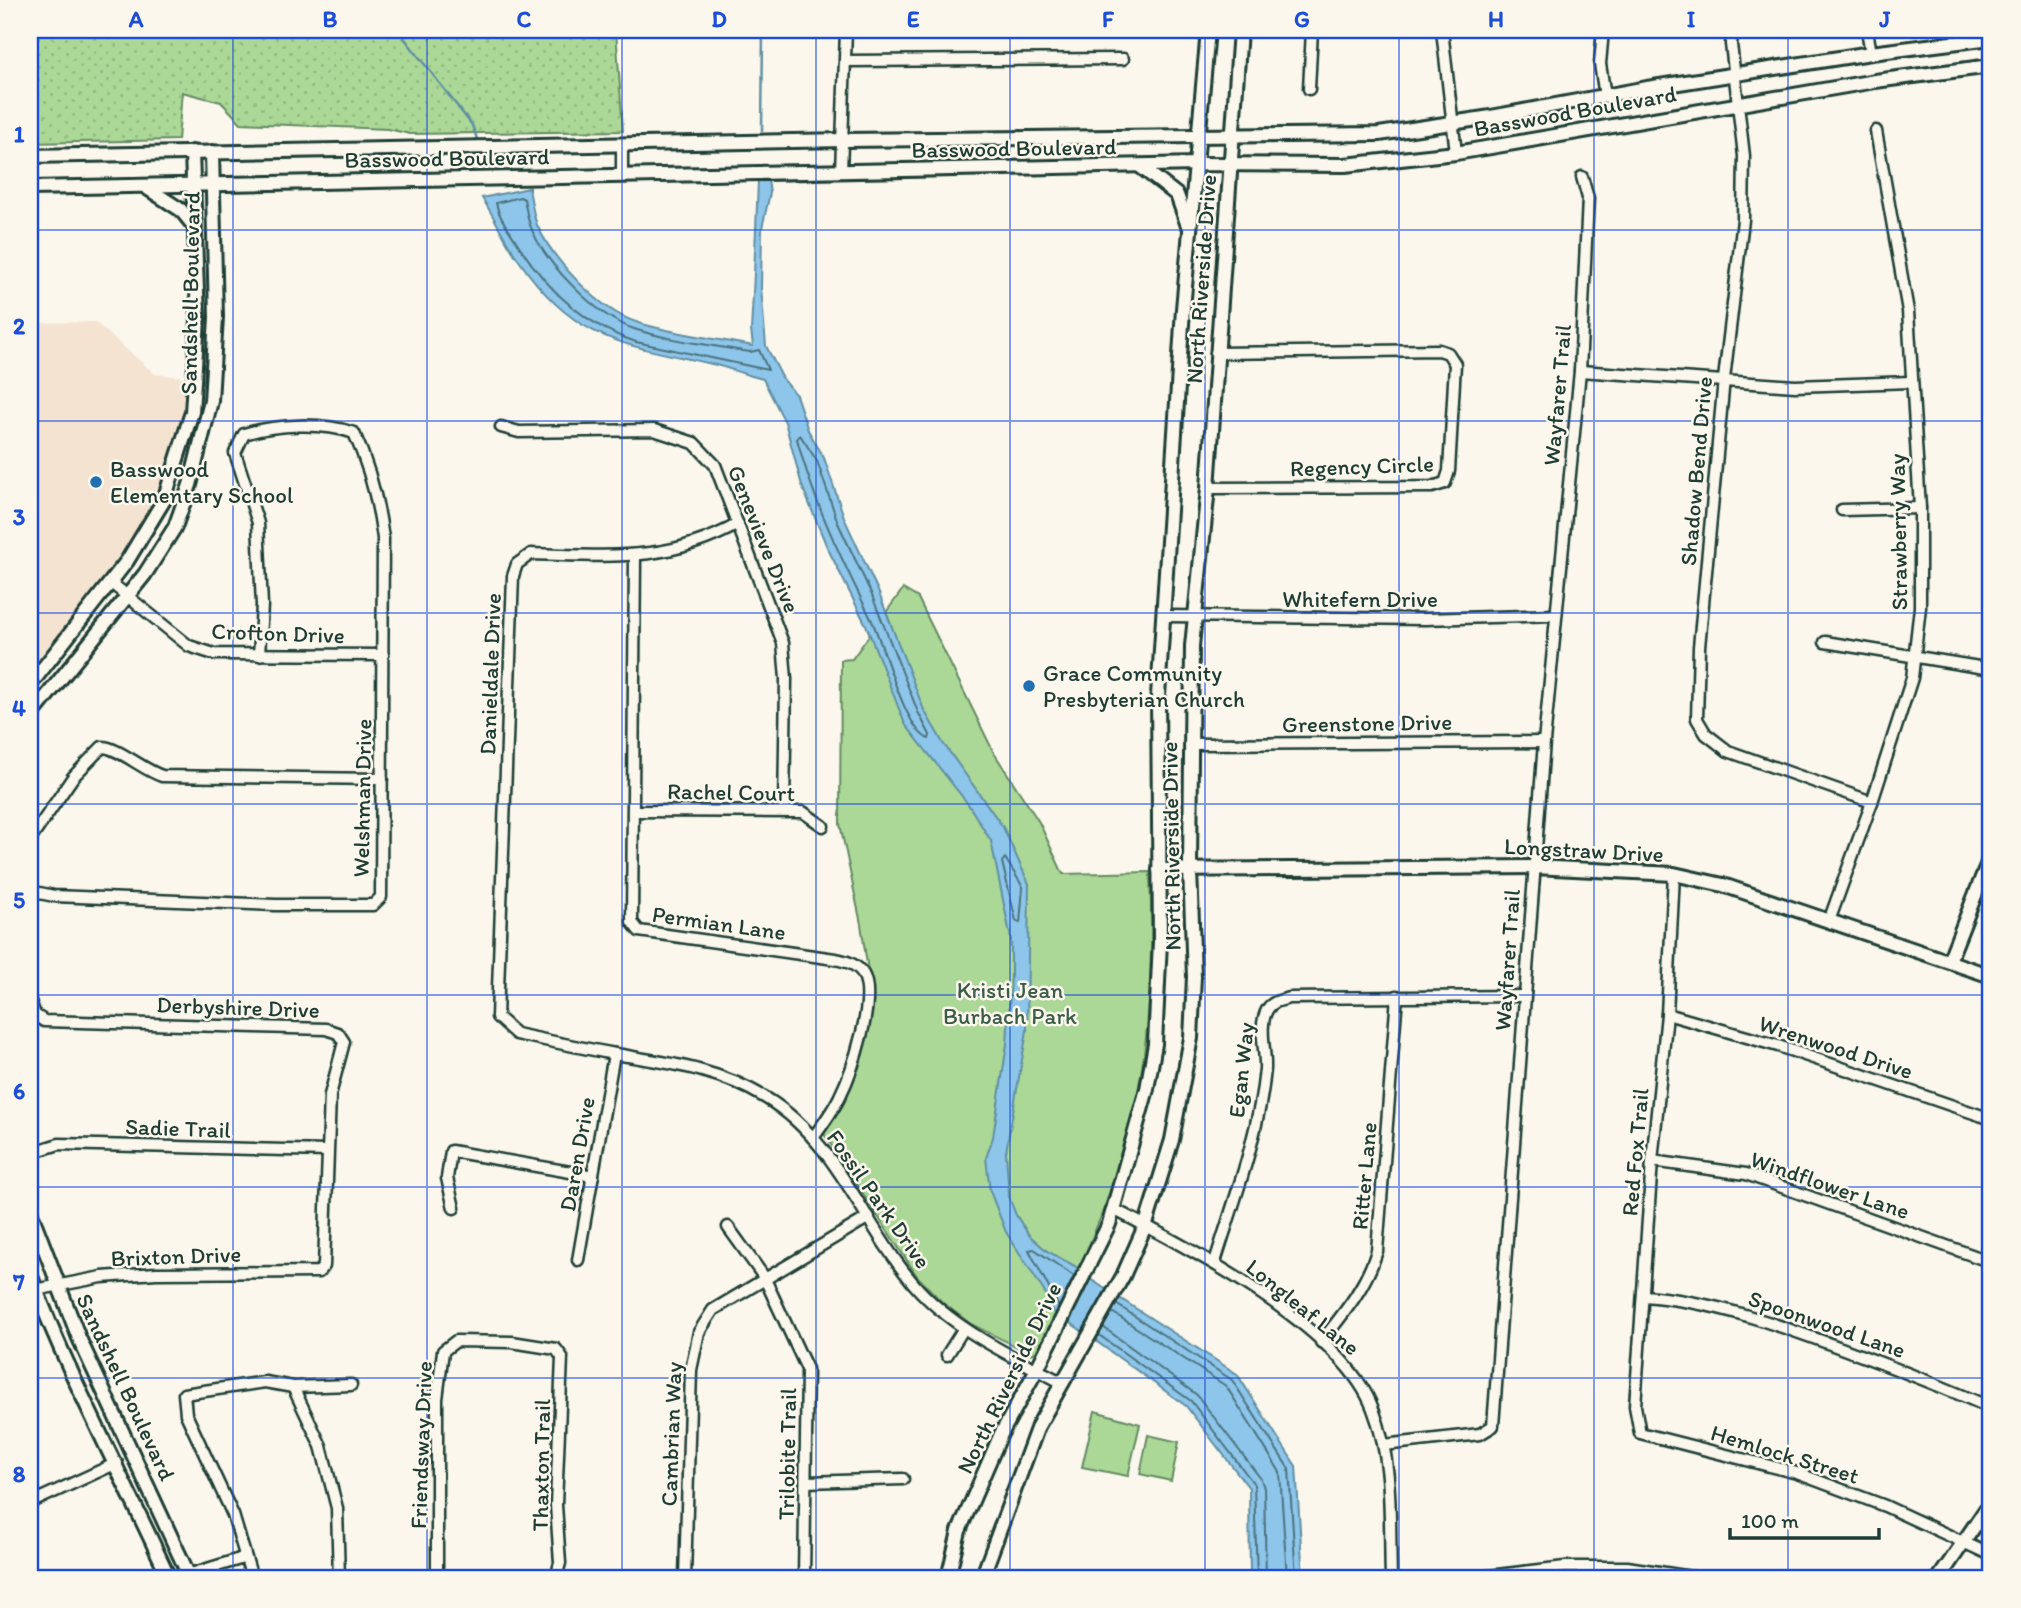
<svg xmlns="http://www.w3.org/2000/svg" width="2021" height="1608" font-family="Itim,sans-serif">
<defs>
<pattern id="grass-dots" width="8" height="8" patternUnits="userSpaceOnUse" patternTransform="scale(1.75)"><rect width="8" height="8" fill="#abd896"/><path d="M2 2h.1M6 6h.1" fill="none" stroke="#93ba82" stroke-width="1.8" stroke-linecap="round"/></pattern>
</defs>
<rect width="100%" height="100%" fill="#fbf7ec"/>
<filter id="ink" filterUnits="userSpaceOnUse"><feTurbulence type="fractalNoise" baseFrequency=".0143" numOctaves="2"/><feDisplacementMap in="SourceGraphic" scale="14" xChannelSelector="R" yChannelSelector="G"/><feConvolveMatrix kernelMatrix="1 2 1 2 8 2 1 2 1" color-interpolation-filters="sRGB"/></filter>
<g filter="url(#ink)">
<!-- built -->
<path fill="#f4e3d1" d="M95 322 155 374 182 377 186 386 180 428 170 466 141 530 123 556 30 670V323Z"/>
<!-- grass -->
<path fill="url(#grass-dots)" stroke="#658a65" stroke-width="2" d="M30 30H616L623 131 410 134 388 129 241 123 221 102 182 92 178 140 30 143Z"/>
<!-- park -->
<g fill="#abd896" stroke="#658a65" stroke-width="2">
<path d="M903 589 918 598 994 753 1039 822 1063 874 1150 872C1152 927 1152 982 1146 1037 1135 1149 1090 1254 1036 1352L1031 1354 971 1324 943 1303 917 1276 824 1134 847 1096 860 1065 872 998 861 924 840 824 841 660 852 659Z"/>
<path d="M1095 1411 1140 1424 1128 1476 1082 1467Z"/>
<path d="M1148 1435 1179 1442 1171 1481 1140 1474Z"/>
</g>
<!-- water -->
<path fill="#8dc5eb" stroke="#618fa2" stroke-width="2" d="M768 180 770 193 762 228 761 288 766 346 783 379 796 395 808 430 824 458 845 520 878 591 924 710 943 743 1003 827 1029 884 1027 1031 1006 1152 1009 1197 1016 1215 1029 1235 1047 1251 1086 1272 1084 1275 1237 1374 1296 1466 1303 1578H1250L1249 1488 1186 1406 1065 1319 1063 1322 1047 1305V1296L1006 1232 990 1191 986 1158 993 1137 1007 1044 1011 978V939L991 841 968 804 905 724 866 625 827 547 802 486 785 422 763 379C746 375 729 368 712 364 624 344 576 343 520 262 505 242 496 219 482 198L529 188C531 199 533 214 537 225 553 260 599 310 636 322 672 334 715 338 753 346L751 330C754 280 756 230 758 181Z"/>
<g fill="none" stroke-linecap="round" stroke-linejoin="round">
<!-- shore -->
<g stroke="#4b737d" stroke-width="2">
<path d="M520 197 524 199C526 208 527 217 530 225 543 262 597 317 634 329 671 341 712 345 750 352L759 350 768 370 636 342C583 325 545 288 516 241 508 228 499 218 496 203Z"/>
<path d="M800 435 817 461 838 523 871 593 918 712 930 735 929 739C905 731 884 646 872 621 843 562 814 504 797 439Z"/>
<path d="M1005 858 1023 887 1020 923 1016 921 1002 862Z"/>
<path d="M1116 1304 1232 1380 1289 1469 1296 1578"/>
<path d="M1059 1307 1029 1250 1034 1249 1074 1276"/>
<path d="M1112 1312 1226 1386 1280 1472 1287 1578"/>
<path d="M1103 1327 1197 1395 1261 1479 1264 1488 1266 1578"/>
<path d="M1099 1335 1191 1401 1254 1484 1257 1578"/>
</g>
<!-- stream -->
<g stroke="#618fa2" stroke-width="2.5">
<path d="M398 30 472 125 477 139"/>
<path d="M762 131 763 30"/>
</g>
<!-- street casing -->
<g stroke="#1f3d34" stroke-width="15">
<g id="street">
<path d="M1442 30 1456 153"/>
<path d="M1603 30 1600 64 1605 96"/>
<path d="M1733 30 1731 44 1744 156 1743 220 1724 379 1699 647 1697 719 1706 734 1728 751 1872 802"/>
<path d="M1867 30 1871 53"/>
<path d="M846 61 1123 59"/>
<path d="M1309 89 1312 30"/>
<path d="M622 147V175"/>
<path d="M841 172 846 30"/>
<path d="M1580 371 1795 386 1911 382"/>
<path d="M501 427 519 432 654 430 694 443 715 465 783 643 786 679 784 811"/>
<path d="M1208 488 1432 487 1445 483 1449 471 1455 364 1448 353 1439 350 1216 353"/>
<path d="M1842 510 1920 508"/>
<path d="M738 524C669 563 607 556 531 554L517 564 513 576 497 1017 516 1034C549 1041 582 1048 615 1054 668 1063 719 1069 766 1098 837 1141 861 1221 913 1283 951 1328 1009 1355 1061 1382"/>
<path d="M635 556 632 922 639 931 835 959C846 961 857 964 863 974 877 999 852 1072 840 1096 833 1111 823 1124 813 1138"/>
<path d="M110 582 189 646 214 654 383 655"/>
<path d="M1165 616 1425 619 1555 615"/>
<path d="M1825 642 1991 669"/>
<path d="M1190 744 1544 742"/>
<path d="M634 811 803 812 823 826"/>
<path d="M30 840 73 777 102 747C118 747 143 770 162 776L382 779"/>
<path d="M1674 874 1667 1014 1652 1161 1635 1406 1640 1433 1797 1473 1885 1506 1991 1555"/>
<path d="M30 891 54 896 275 905H373L381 897 383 538C378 500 370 468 354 433 322 422 277 424 244 434L235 453 258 523 262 605 259 655"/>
<path d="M1829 921 1872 802 1912 678 1920 607V508L1908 311 1876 131"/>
<path d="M30 1001 35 1015 44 1021 326 1029 338 1033 344 1042 330 1095 324 1266 319 1272 156 1273 102 1277 30 1291"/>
<path d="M1667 1014 1778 1046 1991 1119"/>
<path d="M30 1153 59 1144 327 1151"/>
<path d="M1652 1161 1746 1174 1991 1262"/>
<path d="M454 1208 447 1178 451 1151 593 1176"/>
<path d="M1115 1210C1190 1248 1343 1328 1373 1409 1394 1463 1389 1522 1391 1578"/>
<path d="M728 1227 764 1277 807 1369 804 1578"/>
<path d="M578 1260 614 1054"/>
<path d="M1215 1262C1234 1200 1259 1135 1265 1069 1266 1051 1258 1026 1267 1010 1272 1001 1282 1000 1290 998L1523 996"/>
<path d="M1644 1296C1713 1301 1776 1324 1841 1348 1892 1367 1942 1386 1991 1408"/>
<path d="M1321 1342C1344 1313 1366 1287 1377 1251L1397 996"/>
<path d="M947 1355 964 1328"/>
<path d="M293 1387 321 1446 337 1508 339 1578"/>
<path d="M1384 1445 1480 1434 1493 1426 1544 742 1580 371 1588 198 1582 177"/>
<path d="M806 1482 903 1479"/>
<path d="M30 1503 117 1463"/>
<path d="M178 1578 243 1558"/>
<path d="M252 1578 233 1515 186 1414 184 1394 265 1382 293 1387 351 1385"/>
<path d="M437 1578V1399L443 1351 456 1341 512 1342 556 1349 562 1357 556 1505 560 1563 556 1578"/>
<path d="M685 1578 691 1370 699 1332 713 1310 869 1217"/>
<path d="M1472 1578 1565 1567H1627L1698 1578"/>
</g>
</g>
<!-- secondary casing -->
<g stroke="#1f3d34" stroke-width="18">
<g id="secondary">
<path d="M30 156 845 140 1379 134 1491 117 1647 88 1871 53 1991 38"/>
<path d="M1141 167 1177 195 1187 223"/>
<path d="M144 186 181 210 194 226"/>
<path d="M30 188 1198 164 1345 165 1456 153 1875 81 1991 66"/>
<path d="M30 685 127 561 164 500 192 412 198 319 192 152"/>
<path d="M30 717 145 574 175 527 190 485 211 401 216 317 212 152"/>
<path d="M1159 870 1534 867 1674 874 1723 885 1991 976"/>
<path d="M1949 961 1991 855"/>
<path d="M30 1211 79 1338 190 1578"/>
<path d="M30 1274C70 1379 123 1477 169 1578"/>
<path d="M948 1578 959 1531 1001 1434 1037 1369 1109 1224 1147 1089 1155 1044 1160 942 1158 696 1183 309 1208 30"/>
<path d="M982 1578 1038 1426 1123 1276 1146 1224 1172 1140 1191 1038 1194 977 1190 869 1192 646 1208 488 1240 30"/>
<path d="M1939 1578 1991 1502"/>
</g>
</g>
<!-- street -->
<use href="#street" stroke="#fbf7ec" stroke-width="10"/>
<!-- secondary -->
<use href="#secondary" stroke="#fbf7ec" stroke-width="12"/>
</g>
</g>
<!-- grid -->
<path fill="none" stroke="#1d4ed8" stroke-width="2" stroke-opacity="0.55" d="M233 30V1578M427 30V1578M622 30V1578M816 30V1578M1010 30V1578M1205 30V1578M1399 30V1578M1594 30V1578M1788 30V1578M30 230H1991M30 421H1991M30 613H1991M30 804H1991M30 995H1991M30 1187H1991M30 1378H1991"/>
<!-- markers -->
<g fill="#1f6fb2" stroke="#fbf7ec" stroke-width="2.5">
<circle cx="96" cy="482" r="7"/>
<circle cx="1029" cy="686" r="7"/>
</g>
<g text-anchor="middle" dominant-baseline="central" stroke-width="5" stroke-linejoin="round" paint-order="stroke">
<!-- street labels -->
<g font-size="23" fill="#1f3d34" stroke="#fbf7ec">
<text transform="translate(1575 111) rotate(-10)">Basswood Boulevard</text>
<text transform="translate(1014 148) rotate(-1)">Basswood Boulevard</text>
<text transform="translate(447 158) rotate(-1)">Basswood Boulevard</text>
<text transform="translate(1201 279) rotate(-86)">North Riverside Drive</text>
<text transform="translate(190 293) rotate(-89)">Sandshell Boulevard</text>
<text transform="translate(1557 395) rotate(-85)">Wayfarer Trail</text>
<text transform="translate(1362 466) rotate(-2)">Regency Circle</text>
<text transform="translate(1696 471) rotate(-85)">Shadow Bend Drive</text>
<text transform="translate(1898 532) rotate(-91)">Strawberry Way</text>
<text transform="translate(764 539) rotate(68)">Genevieve Drive</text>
<text x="1360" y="599">Whitefern Drive</text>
<text transform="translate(278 633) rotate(2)">Crofton Drive</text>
<text transform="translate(490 674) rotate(-88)">Danieldale Drive</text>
<text transform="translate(1367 723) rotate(-1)">Greenstone Drive</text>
<text transform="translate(731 792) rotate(1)">Rachel Court</text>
<text transform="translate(362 798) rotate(-89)">Welshman Drive</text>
<text transform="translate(1171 846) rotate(-91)">North Riverside Drive</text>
<text transform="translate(1584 850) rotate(3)">Longstraw Drive</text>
<text transform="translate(719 923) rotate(8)">Permian Lane</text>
<text transform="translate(1507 960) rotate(-86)">Wayfarer Trail</text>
<text transform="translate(238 1007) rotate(2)">Derbyshire Drive</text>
<text transform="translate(1836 1047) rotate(18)">Wrenwood Drive</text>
<text transform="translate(1241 1070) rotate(-84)">Egan Way</text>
<text transform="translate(178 1128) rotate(2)">Sadie Trail</text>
<text transform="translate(1635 1152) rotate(-85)">Red Fox Trail</text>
<text transform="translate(577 1154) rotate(-80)">Daren Drive</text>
<text transform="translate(1364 1176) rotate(-85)">Ritter Lane</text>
<text transform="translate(1830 1185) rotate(19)">Windflower Lane</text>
<text transform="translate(879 1199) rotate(55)">Fossil Park Drive</text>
<text transform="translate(176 1256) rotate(-2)">Brixton Drive</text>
<text transform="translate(1303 1307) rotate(39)">Longleaf Lane</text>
<text transform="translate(1827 1324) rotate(19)">Spoonwood Lane</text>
<text transform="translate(1009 1378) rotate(-64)">North Riverside Drive</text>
<text transform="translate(126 1387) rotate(65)">Sandshell Boulevard</text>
<text transform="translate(671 1434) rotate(-88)">Cambrian Way</text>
<text transform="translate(421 1445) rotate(-88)">Friendsway Drive</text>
<text transform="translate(787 1454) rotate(-89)">Trilobite Trail</text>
<text transform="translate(1785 1454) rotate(17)">Hemlock Street</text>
<text transform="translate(541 1465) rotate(-89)">Thaxton Trail</text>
</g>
<!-- poi labels -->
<g font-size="23" fill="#1f3d34" stroke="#fbf7ec" text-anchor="start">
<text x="110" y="469">Basswood<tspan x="110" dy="26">Elementary School</tspan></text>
<text x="1043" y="673">Grace Community<tspan x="1043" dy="26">Presbyterian Church</tspan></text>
</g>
<!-- park labels -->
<g font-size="23" fill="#3b5c48" stroke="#fbf7ec">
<text x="1010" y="990">Kristi Jean<tspan x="1010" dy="26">Burbach Park</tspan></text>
</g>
</g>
<!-- margin -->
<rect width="2021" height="1608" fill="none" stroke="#fbf7ec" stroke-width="77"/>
<!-- scale -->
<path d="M1730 1528v10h149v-10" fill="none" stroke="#1f3d34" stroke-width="3.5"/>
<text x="1741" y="1528" font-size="21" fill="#1f3d34" stroke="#fbf7ec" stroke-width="5" paint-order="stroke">100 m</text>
<rect x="38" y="38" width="1944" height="1532" fill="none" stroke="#1d4ed8" stroke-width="2.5"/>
<g font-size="23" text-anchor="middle" font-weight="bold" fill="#1d4ed8">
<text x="136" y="27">A</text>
<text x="330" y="27">B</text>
<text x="524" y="27">C</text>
<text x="719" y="27">D</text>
<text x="913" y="27">E</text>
<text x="1108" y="27">F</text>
<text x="1302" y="27">G</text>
<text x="1496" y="27">H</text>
<text x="1691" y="27">I</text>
<text x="1885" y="27">J</text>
<text x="19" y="142">1</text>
<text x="19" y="334">2</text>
<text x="19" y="525">3</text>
<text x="19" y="716">4</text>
<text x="19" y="908">5</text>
<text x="19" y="1099">6</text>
<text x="19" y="1290">7</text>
<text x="19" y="1482">8</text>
</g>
</svg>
